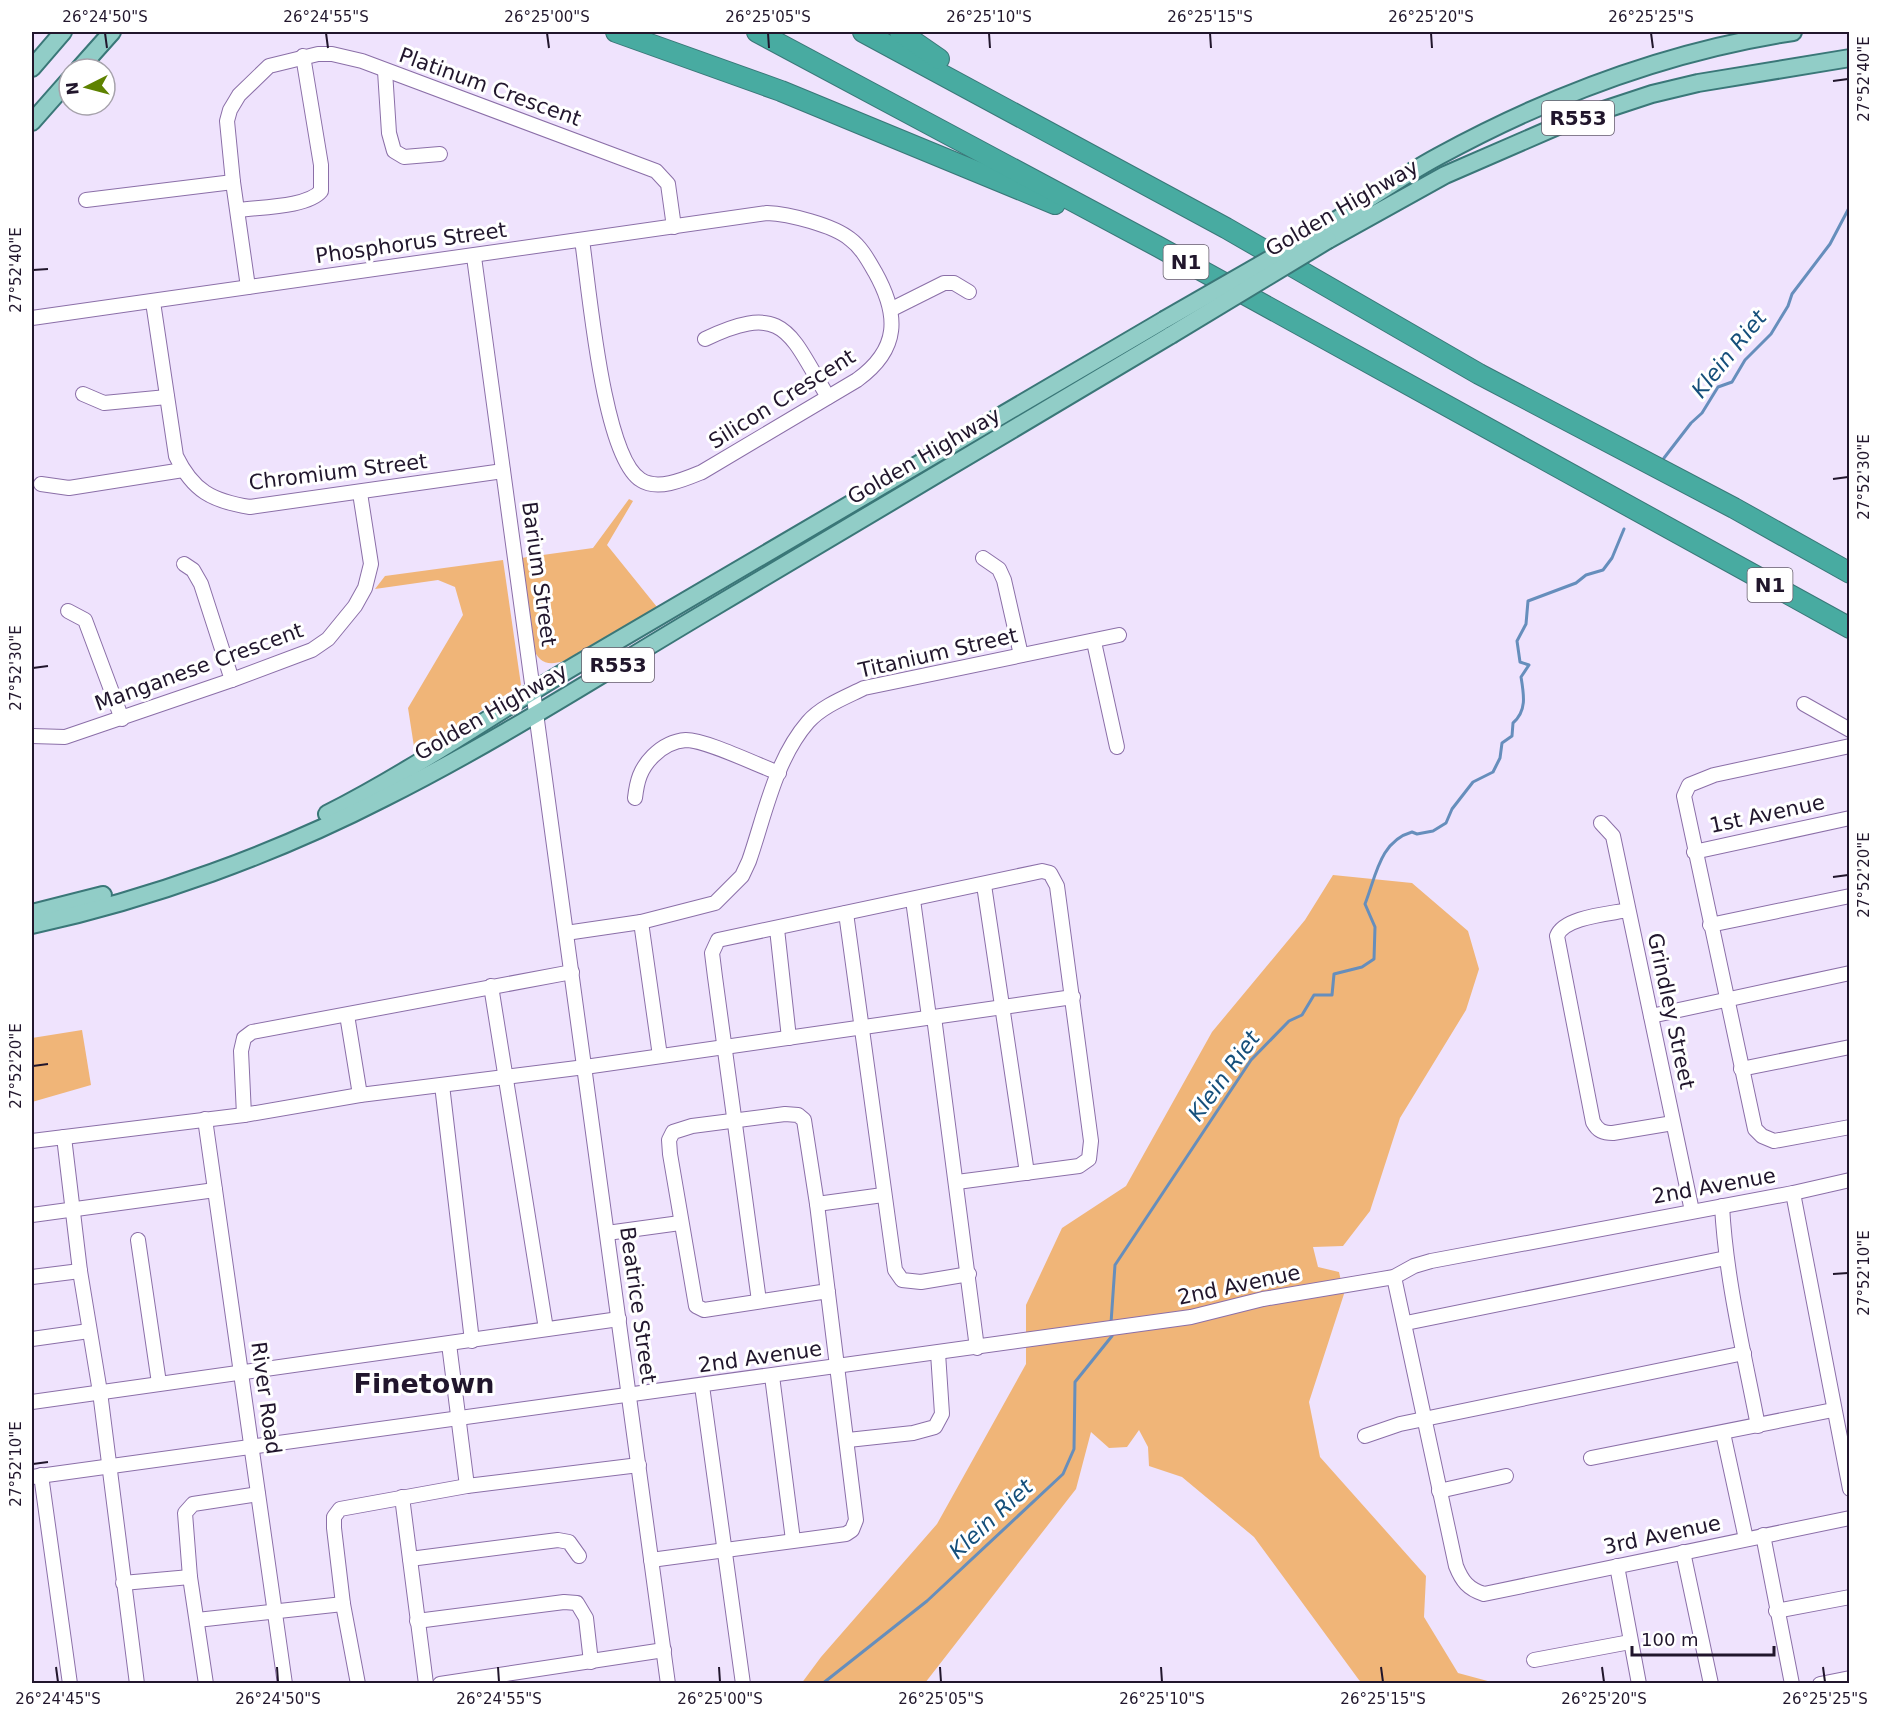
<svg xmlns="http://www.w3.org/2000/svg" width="1881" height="1715" font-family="'DejaVu Sans',sans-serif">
<rect width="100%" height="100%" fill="#efe3fd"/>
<!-- green -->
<g fill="#f0b578">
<path d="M629 499 633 501 607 545 657 607 564 661C547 666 539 663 532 646L521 558 593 548Z"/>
<path d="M503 560 521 685 415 753 408 708 463 615 455 587 438 580 375 589 385 576Z"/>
<path d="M1333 875 1412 883 1468 931 1479 969 1466 1010 1400 1118 1370 1211 1343 1246 1313 1247 1318 1267 1339 1272 1344 1294 1309 1402 1320 1457 1426 1576 1424 1617 1458 1673 1495 1683 1364 1684 1359 1680 1254 1537 1182 1477 1149 1466 1148 1447 1139 1430 1127 1447 1109 1448 1091 1432 1076 1489 925 1683 801 1684 821 1657 937 1524 1026 1364V1305L1062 1228 1126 1186 1212 1032 1305 920Z"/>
<path d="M82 1030 91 1085 32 1102V1038Z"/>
</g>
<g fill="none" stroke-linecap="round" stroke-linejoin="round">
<!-- stream -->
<g stroke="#668ebc" stroke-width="3">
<path d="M1664 458 1691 423 1702 413 1718 387 1732 382 1745 360 1771 334 1788 306 1792 294 1830 244 1850 206"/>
<path d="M1111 1323 1115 1265 1251 1060 1289 1021 1302 1015 1314 995H1332L1334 974 1362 967 1374 959 1375 927 1365 904C1376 876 1380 841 1412 832L1417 834 1433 831 1446 823 1452 809 1473 782 1493 772 1500 758 1502 743 1512 736 1513 723C1527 711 1524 695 1521 677L1529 665 1520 662 1517 641 1526 624 1528 601 1576 583 1586 575 1603 570 1612 558 1624 529"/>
<path d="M822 1684 927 1601 1063 1474 1074 1449 1075 1382 1112 1336"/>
</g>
<!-- minor casing -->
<g stroke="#8b6fa8" stroke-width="16">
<g id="minor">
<path d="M385 71 389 133 394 151 404 157 440 154"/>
<path d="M86 200 233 182"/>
<path d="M239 210C260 207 308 207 321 191V165L303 56"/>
<path d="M474 257 668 1684"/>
<path d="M248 287 233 182 227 121 230 110 239 95 269 66 318 54H332L362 61 656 171 668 184 674 227"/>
<path d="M153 302 176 456C193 491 212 501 250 507L503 471"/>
<path d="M892 309 944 283H954L969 292"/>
<path d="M32 318 767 213C789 214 833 225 850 239 861 247 868 260 875 272 899 315 900 349 857 380L702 472C685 479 658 491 641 480 603 457 589 287 582 240"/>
<path d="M705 339C786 300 790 335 828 397"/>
<path d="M83 394 104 403 167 397"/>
<path d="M41 484 69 488 183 470"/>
<path d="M983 558 999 569 1004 580 1021 655"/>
<path d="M184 564 193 570 201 584 232 680"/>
<path d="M68 611 85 620 122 719"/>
<path d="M1094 642 1117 747"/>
<path d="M1804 704 1850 730"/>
<path d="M32 736 65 737 232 680 312 650 328 639 355 606 365 588 371 564 360 493"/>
<path d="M1850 746 1714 775 1689 785 1684 796 1755 1129 1762 1136 1774 1141 1850 1127"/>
<path d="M635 798C637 781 640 769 653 756 662 747 672 741 686 740 706 740 757 765 779 773"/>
<path d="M1601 823 1613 836 1692 1211"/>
<path d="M1694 852 1850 818"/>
<path d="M984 885 1027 1173"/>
<path d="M913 900 929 1017"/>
<path d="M1628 910C1609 914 1564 917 1557 936L1593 1122C1598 1131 1603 1133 1613 1133L1673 1123"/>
<path d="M846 913 895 1270 902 1280 921 1282 969 1274"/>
<path d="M641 922 660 1056"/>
<path d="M1710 925 1850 896"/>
<path d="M777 929 789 1038"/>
<path d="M566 933 641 922 715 903 742 876 749 861C765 815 775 760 808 722 822 706 846 697 864 688L1119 635"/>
<path d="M491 986 546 1329"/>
<path d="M347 1015 360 1095"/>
<path d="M1651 1016 1850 973"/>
<path d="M934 1017 977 1348"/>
<path d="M1741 1069 1850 1047"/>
<path d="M442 1085 472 1341"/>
<path d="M244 1115 241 1051 244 1038 252 1032 572 972"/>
<path d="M205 1119 285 1684"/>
<path d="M64 1137 80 1271 100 1392 137 1684"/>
<path d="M32 1141 244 1115 360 1095 585 1067 1073 997"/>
<path d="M1793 1193 1850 1489"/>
<path d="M817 1204 883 1195"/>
<path d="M1722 1206C1726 1280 1744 1353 1758 1426"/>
<path d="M32 1215 215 1190"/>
<path d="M607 1233 680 1223"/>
<path d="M138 1240 159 1383"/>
<path d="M32 1277 80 1271"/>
<path d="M1394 1277 1456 1566C1462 1581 1468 1589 1484 1594L1850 1518"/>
<path d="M759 1301 715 977 712 953 718 940 1042 871 1050 873 1057 886 1091 1141 1089 1159 1079 1166 957 1182"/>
<path d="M1406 1323 1726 1258"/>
<path d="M32 1339 89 1331"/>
<path d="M449 1344 467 1486"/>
<path d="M772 1376 793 1540"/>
<path d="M702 1386 743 1684"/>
<path d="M32 1402 619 1319"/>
<path d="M1723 1433 1746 1539"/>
<path d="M1365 1436 1400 1424 1744 1353"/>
<path d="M848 1440 913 1433 935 1427 942 1414 938 1353"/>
<path d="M1591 1458 1833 1410"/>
<path d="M41 1475 70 1684"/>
<path d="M32 1477 1191 1317 1263 1299 1394 1277 1414 1266 1431 1261 1793 1193 1850 1180"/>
<path d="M1439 1491 1506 1476"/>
<path d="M402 1497 426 1684"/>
<path d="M1763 1535 1792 1684"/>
<path d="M1683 1552 1711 1684"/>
<path d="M410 1559 558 1540 569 1542 579 1556"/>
<path d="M651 1560 846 1534 852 1530 856 1520 817 1204 804 1120 798 1115 785 1114 692 1126 673 1132 669 1140 670 1154 696 1306 704 1310 828 1291"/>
<path d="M1617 1566 1639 1684"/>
<path d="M123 1583 190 1577"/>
<path d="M1776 1611 1850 1597"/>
<path d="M197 1620 343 1604"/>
<path d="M417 1621 564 1602 577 1603 586 1618 591 1662"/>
<path d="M1534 1660 1630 1642"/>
<path d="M206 1684 190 1577 185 1513 193 1504 258 1494"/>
<path d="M358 1684 343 1604 334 1528V1517L340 1509 467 1486 639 1465"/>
<path d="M440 1684 664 1650"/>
<path d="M1820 1684 1850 1678"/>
</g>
</g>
<!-- major casing -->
<g stroke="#3a7778" stroke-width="20">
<g id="major">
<path d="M32 68 63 32"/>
<path d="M79 69 112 32"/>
<path d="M32 122 69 80"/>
<path d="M1319 231C1359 206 1398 178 1439 156 1549 96 1669 51 1793 32"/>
<path d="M1328 240 1445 175 1567 122 1652 94 1698 83 1850 58"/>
<path d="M327 814C416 769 497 711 583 661 777 548 971 435 1164 320"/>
<path d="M32 913 103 895"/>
<path d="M32 925C151 899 275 854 384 798 494 743 598 676 704 613 859 520 1016 428 1171 335"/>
</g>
</g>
<!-- highway casing -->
<g stroke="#3a7778" stroke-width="22">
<g id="highway">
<path d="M616 32 781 91 1055 204"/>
<path d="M757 32 1157 246 1850 628"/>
<path d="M863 32 1226 228 1479 374 1734 508 1850 573"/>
<path d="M900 32 939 59"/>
</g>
</g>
<!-- minor -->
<use href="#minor" stroke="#fff" stroke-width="14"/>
<!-- major -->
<use href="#major" stroke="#91cdc7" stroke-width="16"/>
<!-- highway -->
<use href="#highway" stroke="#48aba1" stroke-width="20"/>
<!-- major-bridge casing -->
<g stroke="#3a7778" stroke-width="20" stroke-linecap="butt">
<g id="major-bridge">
<path d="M1164 320 1319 231"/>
<path d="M1171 335 1328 240"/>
</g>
</g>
<!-- major-bridge -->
<use href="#major-bridge" stroke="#91cdc7" stroke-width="16"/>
</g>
<!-- ticks -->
<path fill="none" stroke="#21162c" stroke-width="2" d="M105 33 107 48M326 33 328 48M547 33 549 48M768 33 769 48M989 33 990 48M1210 33 1211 48M1431 33 1432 48M1651 33 1653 48M1833 81 1848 79M33 270 48 269M1833 479 1848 477M33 668 48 666M1833 877 1848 875M33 1066 48 1064M1833 1274 1848 1273M33 1464 48 1462M56 1667 58 1682M277 1667 278 1682M498 1667 499 1682M719 1667 720 1682M940 1667 941 1682M1161 1667 1162 1682M1381 1667 1383 1682M1602 1667 1604 1682M1823 1667 1825 1682"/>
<g text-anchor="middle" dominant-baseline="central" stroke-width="6" stroke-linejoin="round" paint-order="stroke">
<!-- shield labels -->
<g fill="#fff" stroke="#645c6b" stroke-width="1.5">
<rect x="1542" y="101" width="72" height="34" rx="4.5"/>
<rect x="1163.5" y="245" width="45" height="34" rx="4.5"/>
<rect x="1747.5" y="568" width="45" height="34" rx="4.5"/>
<rect x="582" y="648" width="72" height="34" rx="4.5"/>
</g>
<g font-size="20" font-weight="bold" fill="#21162c">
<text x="1578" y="118">R553</text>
<text x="1186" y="262">N1</text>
<text x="1770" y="585">N1</text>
<text x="618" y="665">R553</text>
</g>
<!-- street labels -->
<g font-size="21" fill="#21162c" stroke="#fff">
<text transform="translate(490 87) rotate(20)">Platinum Crescent</text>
<text transform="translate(1342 208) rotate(-30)">Golden Highway</text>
<text transform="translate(411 243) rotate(-8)">Phosphorus Street</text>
<text transform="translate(782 399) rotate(-32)">Silicon Crescent</text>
<text transform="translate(924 456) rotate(-30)">Golden Highway</text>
<text transform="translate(338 472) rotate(-7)">Chromium Street</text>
<text transform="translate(539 574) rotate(82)">Barium Street</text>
<text transform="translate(938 653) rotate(-13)">Titanium Street</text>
<text transform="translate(199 667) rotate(-20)">Manganese Crescent</text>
<text transform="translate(491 712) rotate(-30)">Golden Highway</text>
<text transform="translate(1767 814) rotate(-12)">1st Avenue</text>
<text transform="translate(1671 1011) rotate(78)">Grindley Street</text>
<text transform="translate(1714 1186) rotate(-10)">2nd Avenue</text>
<text transform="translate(1239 1285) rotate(-12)">2nd Avenue</text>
<text transform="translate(638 1305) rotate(82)">Beatrice Street</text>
<text transform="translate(760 1357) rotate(-8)">2nd Avenue</text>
<text transform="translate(266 1398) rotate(82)">River Road</text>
<text transform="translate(1662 1535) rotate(-12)">3rd Avenue</text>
</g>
<!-- water labels -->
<g font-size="22" font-style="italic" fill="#154f7b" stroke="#fff">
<text transform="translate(1729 354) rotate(-51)">Klein Riet</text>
<text transform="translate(1224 1076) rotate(-54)">Klein Riet</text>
<text transform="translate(991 1519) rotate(-43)">Klein Riet</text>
</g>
<!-- district labels -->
<g font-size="27" font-weight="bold" fill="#21162c" stroke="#fff">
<text x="424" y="1383">Finetown</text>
</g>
</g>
<!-- border -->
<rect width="1881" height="1715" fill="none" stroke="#ffffff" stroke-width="66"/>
<!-- north arrow -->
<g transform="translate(87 87) rotate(264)"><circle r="28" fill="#ffffff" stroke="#a6a2ab" stroke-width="1.5"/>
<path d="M0-4.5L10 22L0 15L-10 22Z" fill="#5e8200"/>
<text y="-9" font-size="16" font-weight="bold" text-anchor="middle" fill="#21162c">N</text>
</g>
<!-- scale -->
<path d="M1632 1646v9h142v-9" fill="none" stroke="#21162c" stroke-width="3"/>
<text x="1641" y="1646" font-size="18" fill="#21162c" stroke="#ffffff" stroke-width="4.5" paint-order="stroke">100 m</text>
<rect x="33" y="33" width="1815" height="1649" fill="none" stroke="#21162c" stroke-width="2"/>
<g font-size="15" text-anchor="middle" fill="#21162c">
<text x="105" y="22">26°24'50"S</text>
<text x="326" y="22">26°24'55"S</text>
<text x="547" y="22">26°25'00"S</text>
<text x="768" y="22">26°25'05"S</text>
<text x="989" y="22">26°25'10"S</text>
<text x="1210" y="22">26°25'15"S</text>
<text x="1431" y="22">26°25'20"S</text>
<text x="1651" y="22">26°25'25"S</text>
<text transform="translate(1864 79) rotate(-90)" y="5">27°52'40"E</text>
<text transform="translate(16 270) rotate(-90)" y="5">27°52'40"E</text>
<text transform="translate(1864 477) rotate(-90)" y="5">27°52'30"E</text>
<text transform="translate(16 668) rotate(-90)" y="5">27°52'30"E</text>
<text transform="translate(1864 875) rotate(-90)" y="5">27°52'20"E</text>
<text transform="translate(16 1066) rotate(-90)" y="5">27°52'20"E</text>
<text transform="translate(1864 1273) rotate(-90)" y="5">27°52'10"E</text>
<text transform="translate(16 1464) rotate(-90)" y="5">27°52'10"E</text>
<text x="58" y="1704">26°24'45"S</text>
<text x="278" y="1704">26°24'50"S</text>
<text x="499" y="1704">26°24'55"S</text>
<text x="720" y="1704">26°25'00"S</text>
<text x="941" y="1704">26°25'05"S</text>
<text x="1162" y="1704">26°25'10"S</text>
<text x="1383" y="1704">26°25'15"S</text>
<text x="1604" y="1704">26°25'20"S</text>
<text x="1825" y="1704">26°25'25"S</text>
</g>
</svg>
